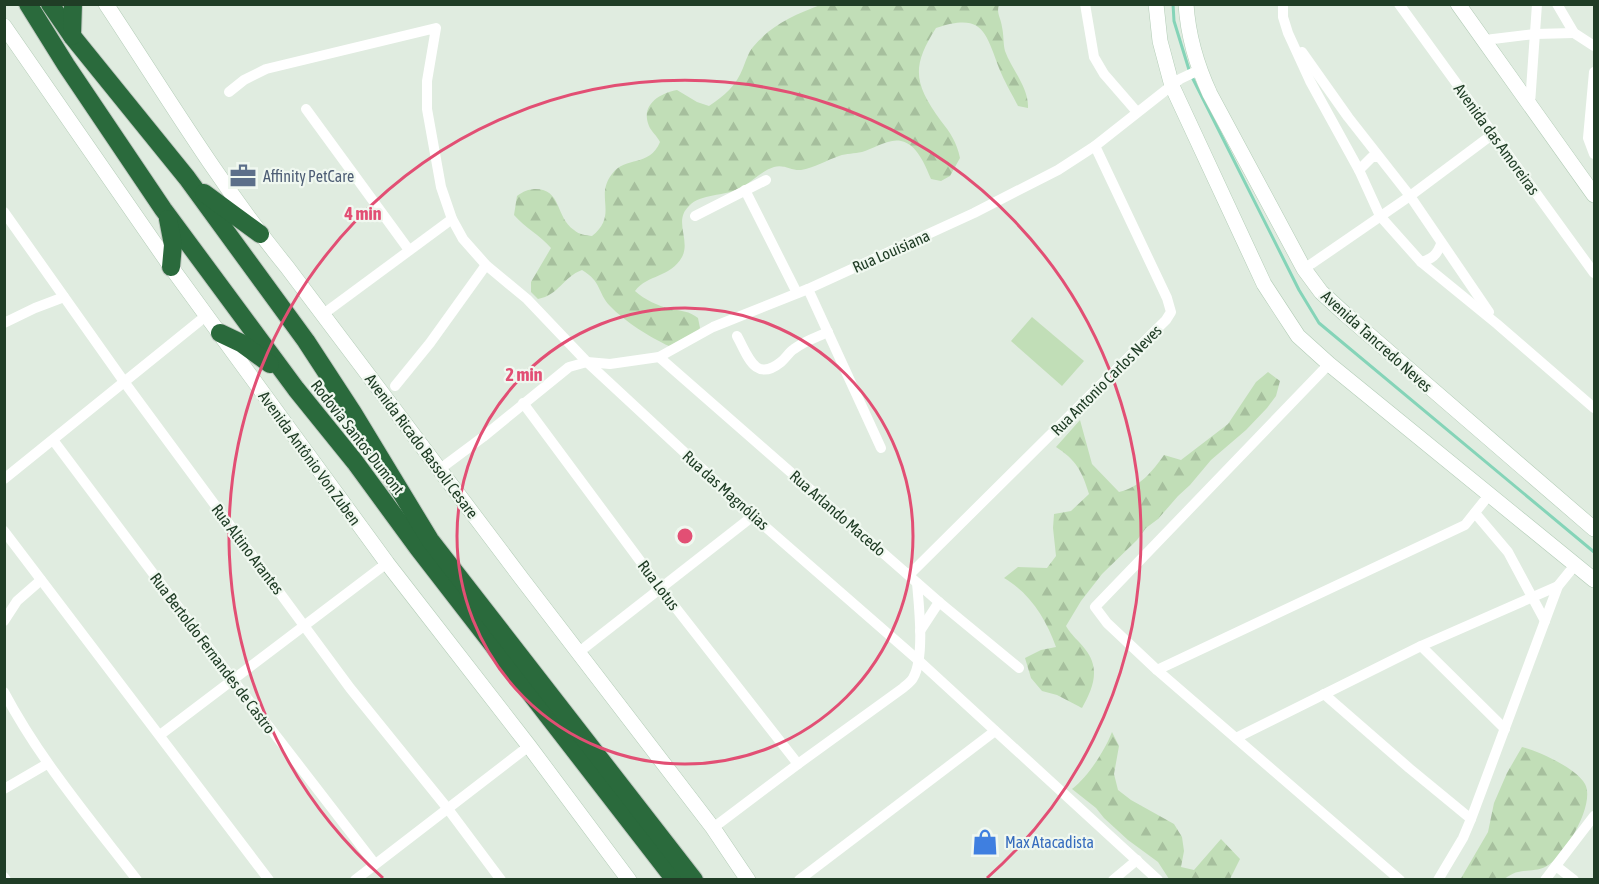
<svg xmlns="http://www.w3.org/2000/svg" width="1599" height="884" font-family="'Asap Condensed',sans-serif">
<defs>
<pattern id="forest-firs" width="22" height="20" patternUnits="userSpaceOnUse" patternTransform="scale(1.5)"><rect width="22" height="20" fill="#c1deb7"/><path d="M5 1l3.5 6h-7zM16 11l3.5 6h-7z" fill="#a6bf9d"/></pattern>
</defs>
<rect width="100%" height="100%" fill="#e0ece0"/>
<!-- green -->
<path fill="#c1deb7" d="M1032 317 1084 361 1062 386 1011 341Z"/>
<!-- forest -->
<g fill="url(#forest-firs)">
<path d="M820 5H999C996 13 1001 18 1002 27 1004 36 1003 43 1005 51 1012 70 1029 88 1028 108L1018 106C1012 94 1004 81 999 68 985 30 982 13 936 28 911 67 914 84 941 121 950 132 957 143 960 158L950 176 941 181 931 179C925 165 917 144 901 141 889 138 873 149 862 152 854 154 847 153 839 156 827 160 814 168 801 170 792 171 784 164 774 167 761 171 752 182 740 188 724 197 701 193 689 206 673 221 691 240 682 257 670 278 648 274 635 291 645 300 658 306 671 309 682 311 689 311 698 318L700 328 691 341 669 346C651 338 624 321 610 306 597 292 602 282 582 270 563 277 559 295 538 299L531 292V282L551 248C540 235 525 228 514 215L517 196C524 191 527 190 534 189 562 188 555 217 574 230 580 235 585 235 592 236 619 214 594 197 612 174 626 155 649 168 660 142 657 136 651 131 649 126 640 105 660 93 677 90L697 102 709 106C725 95 736 86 743 68 746 61 748 53 753 47 771 25 794 15 820 5Z"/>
<path d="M1268 372 1280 381 1276 396 1267 408 1246 430 1211 460 1190 485 1178 496 1158 519 1146 528 1137 540 1102 574 1081 601 1066 626C1071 635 1079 641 1085 649 1101 669 1093 688 1082 708L1057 695 1042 691 1031 678 1025 658 1041 650 1056 647C1046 619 1030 593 1004 578L1018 567 1047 568 1056 556 1053 528 1054 514 1071 511 1089 494C1082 471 1076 460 1056 447L1080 420 1092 464 1119 492C1140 487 1152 472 1164 455L1181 460 1228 424 1256 382Z"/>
<path d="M1112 732 1119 746 1114 774 1118 790 1131 800 1174 824 1182 837 1184 851 1181 867 1194 870 1221 839 1240 859 1230 879H1169L1158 862 1128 840 1104 818 1096 808 1072 789C1088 777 1105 750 1112 732Z"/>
<path d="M1522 747C1540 752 1576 768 1585 784 1596 804 1564 858 1545 867 1538 871 1526 870 1518 872 1511 873 1508 878 1502 879 1489 882 1473 879 1460 880L1488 832 1494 803 1507 773Z"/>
</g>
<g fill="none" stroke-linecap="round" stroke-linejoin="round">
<!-- stream -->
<path stroke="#85d4b8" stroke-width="3" d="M1173 4 1174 21 1190 73 1299 290 1319 323 1594 552"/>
<!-- secondary casing -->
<g stroke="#b2ccb6" stroke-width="16">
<g id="secondary">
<path d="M106 4C165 93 220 185 287 267L522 579 713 828 748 880"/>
<path d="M1156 4 1160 41 1172 86 1264 284 1298 336 1329 364 1594 580"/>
<path d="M1186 4C1188 35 1197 66 1210 94L1304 269 1321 292 1345 314 1594 529"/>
<path d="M1458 4 1594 195"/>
<path d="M4 26 171 267 387 563 529 746 629 880"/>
</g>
</g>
<!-- highway casing -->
<g stroke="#c1c9c2" stroke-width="20">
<g id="highway">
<path d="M28 4 66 65 163 209 296 389 355 462 418 548 675 880"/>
<path d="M50 4 72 36 187 178 306 341 353 413 430 540 694 880"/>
<path d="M72 36 73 4"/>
<path d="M204 193 260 234"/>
<path d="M168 219 173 245 171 267"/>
<path d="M220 333 241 343 270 364"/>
</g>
</g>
<!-- street -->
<g stroke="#fff" stroke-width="10">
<path d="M1085 4 1094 57 1104 74 1137 112"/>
<path d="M1283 4V17L1288 33 1310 81 1359 170 1380 216 1421 262 1497 324 1594 408"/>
<path d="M1399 4 1594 273"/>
<path d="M1557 4 1574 33 1594 46"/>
<path d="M1485 40 1535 34 1574 33"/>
<path d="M1302 52 1348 117 1410 196 1489 312"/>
<path d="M1594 72 1588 138 1594 154"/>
<path d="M229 92 244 80 266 69 436 28 427 81V109L441 187 452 219 463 239 486 265 527 299 587 362 753 516 918 660 1158 880"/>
<path d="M1530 104 1537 4"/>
<path d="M306 109 409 250"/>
<path d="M1359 170 1372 157H1378"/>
<path d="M745 190 797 293"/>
<path d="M4 212 125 383 350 688 448 809 501 880"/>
<path d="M695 216 766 180"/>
<path d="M1421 262C1432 259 1437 255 1441 244"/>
<path d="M1304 269 1410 196 1493 134"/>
<path d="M808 289 881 448"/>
<path d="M322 315 452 219"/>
<path d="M4 323 35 308 64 297"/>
<path d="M737 336C748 356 755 383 781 362 786 358 789 352 794 349 804 341 817 337 828 332"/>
<path d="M659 357 939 602 1019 668"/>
<path d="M1329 364 1095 607 1107 623 1157 670 1400 880"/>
<path d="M395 386 430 343 486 265"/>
<path d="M523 403 661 589 798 764"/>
<path d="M53 440 233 680 375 864"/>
<path d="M440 469 483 437 569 367 587 362 610 364 659 357 713 327 808 289 974 213 1058 170 1095 146 1180 79 1199 70"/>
<path d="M4 479 207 315"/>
<path d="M1475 513 1508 552 1545 621"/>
<path d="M4 531 269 880"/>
<path d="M909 575 1166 320 1171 312 1167 298 1095 146"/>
<path d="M4 621 17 601 41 580"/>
<path d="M920 631 939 602"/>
<path d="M1421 646 1505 729"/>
<path d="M579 652 753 516"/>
<path d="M1157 670 1465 525 1489 495"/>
<path d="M4 692C40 760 90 819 137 880"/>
<path d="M1324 694 1409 768 1471 819"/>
<path d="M160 735 387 563"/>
<path d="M1236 738 1421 646 1558 586"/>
<path d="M4 789 47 764"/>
<path d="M713 828 798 764 903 688C906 685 911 682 913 678 925 658 919 606 917 583"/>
<path d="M1556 866 1574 880"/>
<path d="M4 877 6 880"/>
<path d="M355 880 529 746"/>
<path d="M799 880 995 731"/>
<path d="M1113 880 1137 860"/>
<path d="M1438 880 1463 838 1471 819 1558 586 1575 565"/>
<path d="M1545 880 1594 816"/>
</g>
<!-- secondary -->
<use href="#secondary" stroke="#fff" stroke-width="15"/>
<!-- highway -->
<use href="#highway" stroke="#2a6a3c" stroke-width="18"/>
</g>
<!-- distance rings -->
<g fill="none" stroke="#e24f74" stroke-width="3">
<circle cx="685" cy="536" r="228"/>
<path d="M383 878A456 456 0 1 1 987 878"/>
</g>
<!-- icons -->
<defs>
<g id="office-bare" transform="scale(2.07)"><path d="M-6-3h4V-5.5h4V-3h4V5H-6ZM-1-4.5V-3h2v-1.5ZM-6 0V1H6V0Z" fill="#5c6f8a" stroke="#f0f8f0" stroke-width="2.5" paint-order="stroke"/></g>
<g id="shop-bare" transform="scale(2.07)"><path d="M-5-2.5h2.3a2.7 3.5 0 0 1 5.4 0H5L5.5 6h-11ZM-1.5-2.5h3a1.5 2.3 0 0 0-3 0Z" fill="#3f7fe0" stroke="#f0f8f0" stroke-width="2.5" paint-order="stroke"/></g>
</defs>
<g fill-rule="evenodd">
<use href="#office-bare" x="243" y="176"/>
<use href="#shop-bare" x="985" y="842"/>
</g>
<g text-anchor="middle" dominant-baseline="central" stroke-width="4.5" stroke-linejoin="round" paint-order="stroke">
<!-- street labels -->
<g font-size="16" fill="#203d26" stroke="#f0f8f0">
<text transform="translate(1497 139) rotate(54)">Avenida das Amoreiras</text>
<text transform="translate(891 251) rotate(-24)">Rua Louisiana</text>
<text transform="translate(1377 341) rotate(42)">Avenida Tancredo Neves</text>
<text transform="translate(1106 380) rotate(-45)">Rua Antonio Carlos Neves</text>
<text transform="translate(358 437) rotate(52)">Rodovia Santos Dumont</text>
<text transform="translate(422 446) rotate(53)">Avenida Ricado Bassoli Cesare</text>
<text transform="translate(310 458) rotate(54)">Avenida Antônio Von Zuben</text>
<text transform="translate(726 490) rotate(42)">Rua das Magnólias</text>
<text transform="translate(838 513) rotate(41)">Rua Arlando Macedo</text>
<text transform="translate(248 549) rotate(53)">Rua Altino Arantes</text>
<text transform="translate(659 585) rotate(53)">Rua Lotus</text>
<text transform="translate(213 653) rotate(53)">Rua Bertoldo Fernandes de Castro</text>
</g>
<!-- service labels -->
<g font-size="16" fill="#4e5e75" stroke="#f0f8f0" text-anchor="start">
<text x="263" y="176">Affinity PetCare</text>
</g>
<!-- shop labels -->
<g font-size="16" fill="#366cbe" stroke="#f0f8f0" text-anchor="start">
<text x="1005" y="842">Max Atacadista</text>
</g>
</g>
<circle cx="685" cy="536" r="9" fill="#e24f74" stroke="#f0f8f0" stroke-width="3"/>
<g font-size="18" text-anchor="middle" font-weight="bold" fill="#e24f74" stroke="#f0f8f0" stroke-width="4.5" stroke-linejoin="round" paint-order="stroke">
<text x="363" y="220">4 min</text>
<text x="524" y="381">2 min</text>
</g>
<!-- border -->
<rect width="1599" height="884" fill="none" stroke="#203d26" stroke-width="12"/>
</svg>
